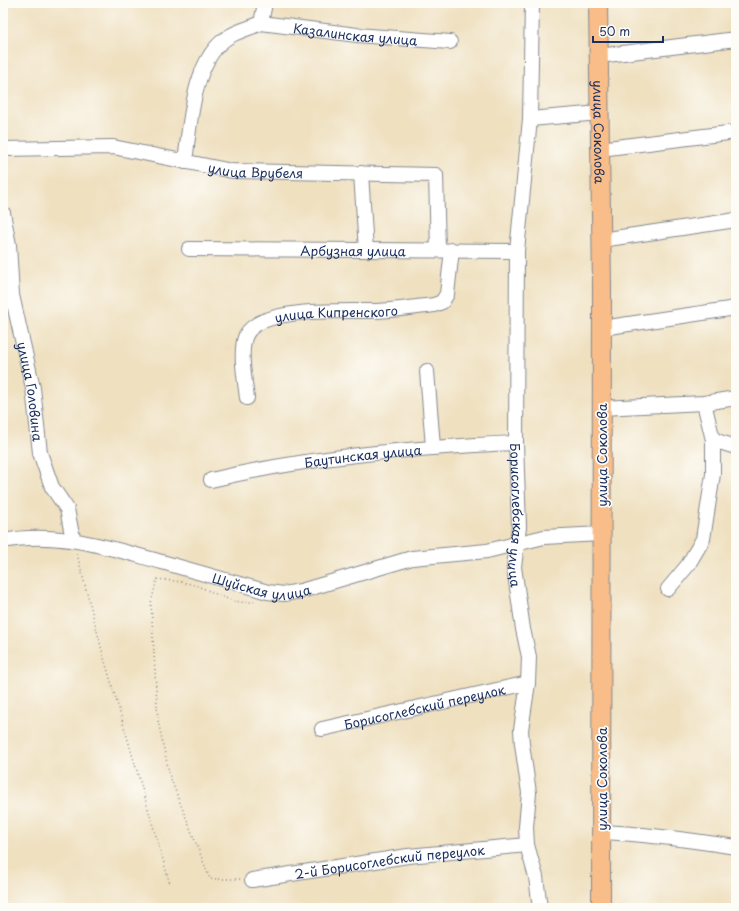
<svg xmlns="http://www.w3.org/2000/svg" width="739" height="911" font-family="'Playpen Sans',sans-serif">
<rect width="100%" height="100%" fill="#fdfcf7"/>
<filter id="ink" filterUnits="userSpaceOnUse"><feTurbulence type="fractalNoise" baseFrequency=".025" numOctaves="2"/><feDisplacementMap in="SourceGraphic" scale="8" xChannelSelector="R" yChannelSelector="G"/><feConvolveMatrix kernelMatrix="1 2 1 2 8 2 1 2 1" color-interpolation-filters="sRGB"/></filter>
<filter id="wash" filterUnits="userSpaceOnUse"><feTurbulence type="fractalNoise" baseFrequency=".012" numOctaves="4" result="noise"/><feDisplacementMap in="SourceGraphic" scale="16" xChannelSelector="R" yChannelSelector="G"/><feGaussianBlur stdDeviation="0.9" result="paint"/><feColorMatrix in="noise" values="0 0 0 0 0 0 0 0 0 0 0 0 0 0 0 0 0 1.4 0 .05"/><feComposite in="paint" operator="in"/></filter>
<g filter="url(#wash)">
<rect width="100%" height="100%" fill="#efe0c0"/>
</g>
<g filter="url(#ink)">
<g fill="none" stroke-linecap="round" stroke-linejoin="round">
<!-- minor casing -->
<g stroke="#85888f" stroke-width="16">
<g id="minor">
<path id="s1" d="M532 3 530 119 517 251 516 443 519 527 514 567 523 629 529 657 528 683 521 730 522 744 529 793 526 827 527 845 536 877 540 908"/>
<path id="s2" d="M261 23 357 35 450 42"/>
<path d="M599 56 736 39"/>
<path d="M530 119 600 113"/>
<path id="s3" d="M3 149 113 147 232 171 436 175 438 250"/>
<path d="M600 149 736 132"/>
<path d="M185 162C190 125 193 56 230 36 240 30 251 28 261 23L265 3"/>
<path d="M361 173 366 250"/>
<path id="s4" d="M3 213 9 245 12 295 33 388 40 453 52 487 67 509 73 540"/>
<path d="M601 240 736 220"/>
<path id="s5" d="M189 249 517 251"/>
<path d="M602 328 736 308"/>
<path d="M427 371 433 447"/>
<path id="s6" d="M247 398C245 381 239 350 246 335 260 306 348 312 377 311 396 310 415 307 434 305L442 302 447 294 452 250"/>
<path d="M601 408 704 403 736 398"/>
<path d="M713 440 736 447"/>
<path id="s7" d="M211 480C313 456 412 448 516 443"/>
<path id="s8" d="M3 541C57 530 110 548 162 562 197 572 232 582 268 592L284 594 301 591 412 558 487 551 544 537 601 534"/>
<path d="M668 589 688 565 703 539 713 474V440L704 403"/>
<path id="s9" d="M322 729 528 683"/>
<path d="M601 832C646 834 691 840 736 847"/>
<path id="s10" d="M252 880 408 856 527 845"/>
</g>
</g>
<!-- major casing -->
<g stroke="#85888f" stroke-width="20">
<g id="major">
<path id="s11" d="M598 3 602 286 601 908"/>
</g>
</g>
<!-- path -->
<g stroke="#85888f" stroke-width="1.5" stroke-dasharray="1 3" stroke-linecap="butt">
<path d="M77 554 104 658 170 884"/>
<path d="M240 879H210L170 777 158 721 151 603 157 579C169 581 182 581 194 585 214 591 234 607 255 601"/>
</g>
<!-- minor -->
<use href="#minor" stroke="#fff" stroke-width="14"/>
<!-- major -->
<use href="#major" stroke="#f8bd89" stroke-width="18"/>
</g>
</g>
<g text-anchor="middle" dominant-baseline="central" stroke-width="3.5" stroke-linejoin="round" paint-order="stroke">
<!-- street labels -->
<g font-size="13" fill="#1b2f5e" stroke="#fdfcf7">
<text stroke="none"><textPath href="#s2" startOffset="95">Казалинская улица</textPath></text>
<text stroke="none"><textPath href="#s11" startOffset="129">улица Соколова</textPath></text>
<text stroke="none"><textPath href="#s3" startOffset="255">улица Врубеля</textPath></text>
<text stroke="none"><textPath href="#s5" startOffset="164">Арбузная улица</textPath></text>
<text stroke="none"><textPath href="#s6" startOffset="160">улица Кипренского</textPath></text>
<text stroke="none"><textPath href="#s4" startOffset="181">улица Головина</textPath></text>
<text stroke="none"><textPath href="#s7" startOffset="154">Баутинская улица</textPath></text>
<text transform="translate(601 455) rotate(-90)">улица Соколова</text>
<text stroke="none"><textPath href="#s1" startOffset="513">Борисоглебская улица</textPath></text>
<text stroke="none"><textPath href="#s8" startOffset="265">Шуйская улица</textPath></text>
<text stroke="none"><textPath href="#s9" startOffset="105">Борисоглебский переулок</textPath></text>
<text transform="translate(601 779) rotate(-90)">улица Соколова</text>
<text stroke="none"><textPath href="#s10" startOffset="139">2-й Борисоглебский переулок</textPath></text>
</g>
</g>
<!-- margin -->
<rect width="739" height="911" fill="none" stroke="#fdfcf7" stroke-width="16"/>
<!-- scale -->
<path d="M593 36v6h70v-6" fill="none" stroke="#1b2f5e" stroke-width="2"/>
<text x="599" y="36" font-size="12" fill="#1b2f5e" stroke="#fdfcf7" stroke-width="3" paint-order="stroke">50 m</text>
</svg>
